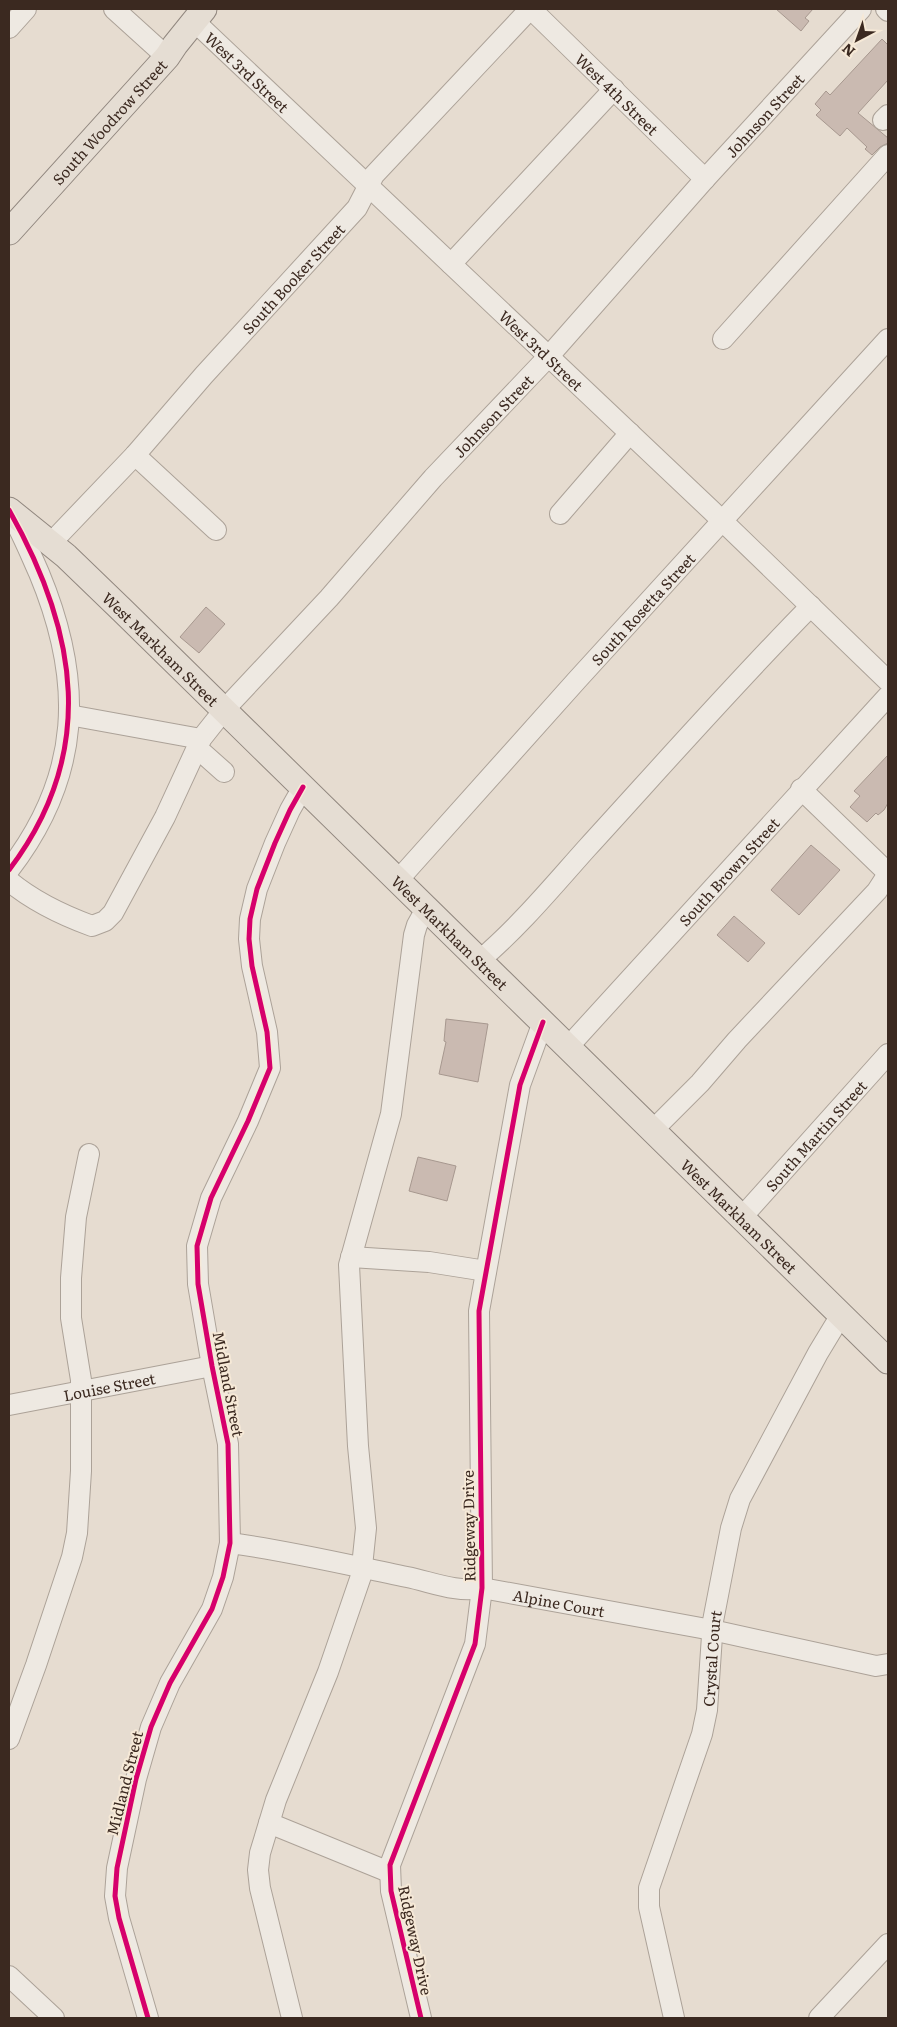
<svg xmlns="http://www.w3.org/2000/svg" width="897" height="2027" font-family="Literata,serif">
<rect width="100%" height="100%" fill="#e6dcd0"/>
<!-- building -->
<g fill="#cabab1" stroke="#a7988f">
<path d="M776 9H813L805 18 809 21 801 31Z"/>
<path d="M882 39 888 45V80L858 113 888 138V143L880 147 872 155 865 149 867 147 847 128 840 136 816 115 821 110 815 104 826 91 830 95Z"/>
<path d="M206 607 225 624 199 653 180 637Z"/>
<path d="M888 755V803L884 810 878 815 876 813 867 822 850 807 860 796 854 791Z"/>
<path d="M811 845 840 870 799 915 771 890Z"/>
<path d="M734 916 765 943 748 962 717 935Z"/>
<path d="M446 1019 488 1024 478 1082 439 1074 446 1042 444 1041Z"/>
<path d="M418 1157 456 1166 447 1201 409 1191Z"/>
</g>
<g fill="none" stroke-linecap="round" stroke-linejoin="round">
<!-- minor casing -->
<g stroke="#aca298" stroke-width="22">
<g id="minor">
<path d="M114 9 167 57"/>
<path id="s1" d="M531 9 705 179"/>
<path d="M886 9 888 11"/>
<path id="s2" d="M193 20 711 510 888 681"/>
<path d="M9 28 26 9"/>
<path d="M883 120 888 115"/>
<path d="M451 264 614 89"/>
<path d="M723 339 888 155"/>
<path d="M135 455 216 530"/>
<path d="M560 514 630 433"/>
<path id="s3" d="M50 544 135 455 204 375 357 208 374 175 530 9"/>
<path id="s4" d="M69 715 201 739 224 710 329 598 433 478 549 356 705 179 861 9"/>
<path d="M197 748 224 772"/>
<path d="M801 789 888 873"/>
<path d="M9 870C82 775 84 681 39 573 30 553 22 533 11 514"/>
<path id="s5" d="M399 879 577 680 888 339"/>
<path d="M9 881C33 901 62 915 92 926L105 921 113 913 165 817 201 739"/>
<path d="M480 960C520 926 553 886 587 848 661 767 734 684 811 606"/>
<path id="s6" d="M568 1047 888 696"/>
<path d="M653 1130 700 1083 737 1040 877 891 888 874"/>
<path id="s7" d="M742 1217 888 1054"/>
<path d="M351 1257 429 1262 486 1271"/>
<path id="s8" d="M9 1405 212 1366"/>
<path id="s9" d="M230 1543C290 1551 348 1565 407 1577 432 1582 456 1593 482 1588L712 1630 876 1666 888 1664"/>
<path d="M9 1739 36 1665 72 1557 77 1533 81 1471V1380L71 1318V1278L76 1217 89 1154"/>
<path d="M269 1823 389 1872"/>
<path d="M9 1976 54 2018"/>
<path d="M148 2018 119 1918 115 1896 117 1868 136 1779 151 1727 170 1683 212 1609 223 1577 230 1543 228 1444 212 1366 198 1284 197 1246 211 1198 248 1121 270 1068 267 1032 252 966 249 939 250 919 257 889 275 843 290 810 303 787"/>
<path d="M292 2018 260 1888 258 1870 260 1853 276 1800 328 1672 361 1576 366 1528 358 1446 349 1265 391 1114 414 935 417 925 427 907"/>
<path d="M421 2018 391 1891 390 1865 475 1644 482 1588 479 1311 520 1085 543 1022"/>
<path id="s10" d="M674 2018 649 1907V1888L702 1734 707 1710 713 1621 731 1528 740 1499 818 1353 841 1315"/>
<path d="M819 2018 888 1944"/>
</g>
</g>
<!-- major casing -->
<g stroke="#91877f" stroke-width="27">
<g id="major">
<path id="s11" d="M9 232 167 57 175 45 204 9"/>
<path id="s12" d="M9 510 66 556 123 611 888 1361"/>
</g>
</g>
<!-- minor -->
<use href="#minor" stroke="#eee9e2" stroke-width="20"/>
<!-- major -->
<use href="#major" stroke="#e5ddd3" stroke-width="25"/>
<!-- cycleway casing -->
<g stroke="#f6e9d7" stroke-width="8">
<g id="cycleway">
<path d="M9 870C98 753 78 632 9 510"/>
<path d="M148 2018 119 1918 115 1896 117 1868 136 1779 151 1727 170 1683 212 1609 223 1577 230 1543 228 1444 212 1366 198 1284 197 1246 211 1198 248 1121 270 1068 267 1032 252 966 249 939 250 919 257 889 275 843 290 810 303 787"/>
<path d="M421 2018 391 1891 390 1865 475 1644 482 1588 479 1311 520 1085 543 1022"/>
</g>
</g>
<!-- cycleway -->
<use href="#cycleway" stroke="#d6006c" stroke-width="5"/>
</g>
<g text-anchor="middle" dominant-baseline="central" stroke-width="4" stroke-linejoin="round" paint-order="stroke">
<!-- street labels -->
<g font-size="15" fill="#3b2920" stroke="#f6e9d7">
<text stroke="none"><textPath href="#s2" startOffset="75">West 3rd Street</textPath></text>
<text stroke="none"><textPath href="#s1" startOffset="121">West 4th Street</textPath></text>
<text stroke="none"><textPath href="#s4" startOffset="975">Johnson Street</textPath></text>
<text stroke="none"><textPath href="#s11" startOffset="149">South Woodrow Street</textPath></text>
<text stroke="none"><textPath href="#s3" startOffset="360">South Booker Street</textPath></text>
<text stroke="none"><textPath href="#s2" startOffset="480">West 3rd Street</textPath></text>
<text stroke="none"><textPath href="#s4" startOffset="570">Johnson Street</textPath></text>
<text stroke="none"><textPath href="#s5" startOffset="364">South Rosetta Street</textPath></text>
<text stroke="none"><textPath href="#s12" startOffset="206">West Markham Street</textPath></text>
<text stroke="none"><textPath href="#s6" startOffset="238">South Brown Street</textPath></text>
<text stroke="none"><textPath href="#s12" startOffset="611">West Markham Street</textPath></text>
<text stroke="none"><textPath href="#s7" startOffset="110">South Martin Street</textPath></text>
<text stroke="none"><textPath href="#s12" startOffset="1016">West Markham Street</textPath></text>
<text transform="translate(229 1384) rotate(79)">Midland Street</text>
<text stroke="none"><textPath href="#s8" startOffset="102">Louise Street</textPath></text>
<text transform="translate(468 1526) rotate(-91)">Ridgeway Drive</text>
<text stroke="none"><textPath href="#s9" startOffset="335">Alpine Court</textPath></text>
<text stroke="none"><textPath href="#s10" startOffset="372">Crystal Court</textPath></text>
<text transform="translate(124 1783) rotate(-76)">Midland Street</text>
<text transform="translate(416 1940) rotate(78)">Ridgeway Drive</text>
</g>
</g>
<!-- border -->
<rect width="897" height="2027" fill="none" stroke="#3b2920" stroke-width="20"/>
<!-- north arrow -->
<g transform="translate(857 40) rotate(221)" stroke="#f6e9d7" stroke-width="4" paint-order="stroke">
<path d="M0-4L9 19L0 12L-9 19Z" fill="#3b2920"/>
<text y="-8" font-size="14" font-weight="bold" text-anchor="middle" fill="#3b2920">N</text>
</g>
</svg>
